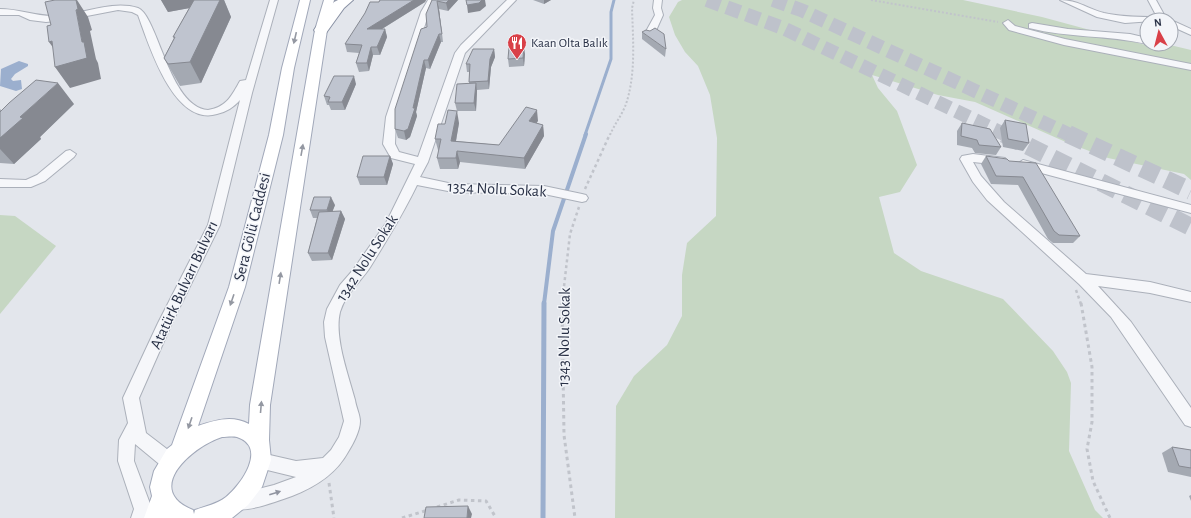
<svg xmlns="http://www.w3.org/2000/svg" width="1191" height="518" font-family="'Alegreya Sans',sans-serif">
<rect width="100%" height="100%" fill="#e3e6ec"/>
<!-- green -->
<g fill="#c6d7c3">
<path d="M682 0H963L1042 17 1149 46 1170 45 1191 50V180L1184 174 1108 158 1068 143 975 102 938 95 872 75 878 88 897 111 917 165 900 192 879 197 894 253 921 271 1003 299 1053 351 1067 372 1071 383 1069 451 1095 510 1103 518H615L616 406 634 376 667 345 682 316V275L687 243 716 216 717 138 710 95 698 66 685 52 675 35 669 17 678 2Z"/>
<path d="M0 215 15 216 56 246 0 314Z"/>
</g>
<!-- water -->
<path fill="#9bafce" d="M19 61 28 64V66L15 74 11 79 13 81 21 80 22 89 16 91 0 86 1 69Z"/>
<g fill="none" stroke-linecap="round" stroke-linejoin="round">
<!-- stream-far2 -->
<path stroke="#9bafce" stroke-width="3" d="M585 135 611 59V12L614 0"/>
<!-- stream-far1 -->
<path stroke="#9bafce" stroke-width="4" d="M544 304 553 231 586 134"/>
<!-- stream -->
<path stroke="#9bafce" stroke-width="5" d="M543 518 544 303"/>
<!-- highway-tunnel-far1 -->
<g stroke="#bec2cb" stroke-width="14" stroke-dasharray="14 7" stroke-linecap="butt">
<path d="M707 0 783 28 1006 135"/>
<path d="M773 0 801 10 1070 135"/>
</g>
<!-- highway-tunnel -->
<g stroke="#bec2cb" stroke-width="18" stroke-dasharray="18 9" stroke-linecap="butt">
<path d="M1004 134 1191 227"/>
<path d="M1068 134 1191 191"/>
</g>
<!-- minor casing -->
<g stroke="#abb0ba" stroke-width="2">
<g id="minor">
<path d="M270 0H278L252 93 220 225 172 323 139 398 146 433 176 456 178 462 176 468 170 470 164 468 135 444 134 461 152 509 149 518H131L134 509 118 461 119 440 128 423 123 398 158 323 208 225 240 100C234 107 226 112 217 114 174 127 149 45 138 15L132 12 118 10 66 20 46 22 30 20 19 15H0V9C20 9 37 17 57 16 83 14 112 0 138 8 158 16 169 107 208 110 227 107 232 95 240 81L246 80Z"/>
<path d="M428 0H436L429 12 396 117 395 144 399 152 418 157 455 53 461 45 507 0H516L465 53 428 162 420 177 453 184 544 186 582 194 586 195 588 198 586 201 582 202 544 194 453 192 417 185C402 216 387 240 369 269 359 283 345 295 340 312 334 337 348 374 355 400 356 407 360 415 360 421 360 431 353 444 348 452 336 474 315 487 292 496 277 501 245 514 231 508L228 502 231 496 274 485 296 477 255 467 253 461 255 455 261 453 296 461 323 458 331 450 339 437 344 421 325 337 324 322 327 309 340 285 353 270 386 223 415 164 391 158 383 144 386 117 421 12Z"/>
<path d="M654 0H662L661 8 663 15 654 35 649 38 644 35 655 15 653 8Z"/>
<path d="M1060 0C1078 0 1088 9 1104 13 1122 17 1139 17 1157 17L1148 0H1156L1167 20 1125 23 1097 17Z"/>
<path d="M1008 20 1015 26 1065 39 1191 64V70L1064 45 1009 30 1003 23Z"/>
<path d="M1171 20 1191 29V35L1171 26Z"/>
<path d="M1032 23 1068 29 1130 34 1147 38V44C1108 35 1068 38 1029 28V24Z"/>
<path d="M70 150 76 154 74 157 45 181 31 187H0V179L26 180 37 175 66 151Z"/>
<path d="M973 154 1005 158 1007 161 1001 165 973 162 981 176 1004 202 1086 274 1150 282 1191 292V302L1150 293 1098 286 1131 322 1191 408V427L1185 425 1176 412 1111 317 1079 284 987 200 973 182 960 159 962 156Z"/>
<path d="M1023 160 1191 205V213L1019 167 1017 164Z"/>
</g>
</g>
<!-- major casing -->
<g stroke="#a1a8b9" stroke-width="2">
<path id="major" d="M300 0H310L294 68 283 135 245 287 198 426C216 420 232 415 249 424L250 405 315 30 324 0H334L327 30 270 405 269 440 271 460 262 487 248 505 232 518H144L152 496 150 487 154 471 167 449 172 445 229 287 269 135 282 68ZM222 437C226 437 232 436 237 437 268 447 241 485 226 497 217 504 206 506 195 510L194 514 193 510C143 490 191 447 222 437Z"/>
</g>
<!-- highway casing -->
<g stroke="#8991a4" stroke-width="2">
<path id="highway" d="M338 0H353L344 8 326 33H316L314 30 334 2Z"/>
</g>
<!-- path-far2 -->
<g stroke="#c1c4cb" stroke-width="2" stroke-dasharray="2 2" stroke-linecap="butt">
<path d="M871 0 998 22"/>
<path d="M610 135C614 125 622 115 626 104 636 74 633 40 632 8L634 0"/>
</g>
<!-- path-far1 -->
<g stroke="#c1c4cb" stroke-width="2.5" stroke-dasharray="3 3" stroke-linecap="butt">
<path d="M585 189 610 134"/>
<path d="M1076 290 1081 304"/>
<path d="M562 304 570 234 579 207"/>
</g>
<!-- path -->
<g stroke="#c1c4cb" stroke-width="3" stroke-dasharray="3.5 3.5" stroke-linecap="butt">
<path d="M562 303 564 435 575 518"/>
<path d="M1081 303 1092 367V422L1087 449 1093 481 1110 518"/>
<path d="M329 483 334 518"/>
<path d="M437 507 459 500 486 501 496 518"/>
<path d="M402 518 428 510"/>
</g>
<!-- minor -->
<use href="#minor" fill="#f6f7fa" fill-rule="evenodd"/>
<!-- major -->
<use href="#major" fill="#fff" fill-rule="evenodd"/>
<!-- highway -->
<use href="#highway" fill="#fff" fill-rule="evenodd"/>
</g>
<!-- wall -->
<g fill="#a4a9b2">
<path d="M161 0H224L231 17 201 83 180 86 164 58 174 38 173 37 189 8 168 12Z"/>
<path d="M380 0H426L425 2 382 29H385L387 37 380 55H373L369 71 359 72 356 63 359 53 347 52 345 44Z"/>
<path d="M432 0H458L448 11 439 9 443 42H441L430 69 426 68 416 112 417 116 410 137 406 140 398 138 395 129 427 27Z"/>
<path d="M533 0H551L544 4Z"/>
<path d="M642 32 666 49 665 57 642 39Z"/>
<path d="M494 49 495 57 491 67 489 89 477 90 476 111H457L455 103 469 84V72H467L466 64Z"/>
<path d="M525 54 524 66 509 67 508 59Z"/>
<path d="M356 84 345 110H331L329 105H327L324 96Z"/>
<path d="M74 104 40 137 41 139 14 164 0 163V109L2 111Z"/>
<path d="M1005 120 1029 143 1023 151 1003 147 1000 128Z"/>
<path d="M538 121 536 123 543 125 544 136 525 169 460 162 458 169H440L437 158 439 150H438L435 139 445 124 459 123 456 141 499 145Z"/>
<path d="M962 123 1001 147 996 155 975 153 972 148 957 145V131Z"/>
<path d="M390 156 393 164 387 185H360L357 177Z"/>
<path d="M986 156 1009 161 1080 236 1073 243H1053L1048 239 1018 185 991 184 981 164Z"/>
<path d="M335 205 332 212 341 211 345 219 332 260 312 261 308 253 317 218H313L310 210Z"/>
<path d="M1172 447 1191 450V477L1168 472 1162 453Z"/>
<path d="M1191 495V501L1189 496Z"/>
</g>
<!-- shaded-wall -->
<g fill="#868991">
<path d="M76 0H77L88 17 92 30 90 31 96 59 98 63 101 79 70 88 55 67 82 42 76 10Z"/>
<path d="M161 0H199L201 6 168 12Z"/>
<path d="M220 0H224L231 17 201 83 190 62Z"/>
<path d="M414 0H426L425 2 369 37 367 29Z"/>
<path d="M449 0H458L448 11 446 3Z"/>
<path d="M482 0H485L486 6 480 11 468 13 467 5Z"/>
<path d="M544 0H551L544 4Z"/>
<path d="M437 1 439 9 443 42 442 34Z"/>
<path d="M385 29 387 37 380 55 377 47Z"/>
<path d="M439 34 441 42 430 69 428 60Z"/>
<path d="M52 41 64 63 49 42Z"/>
<path d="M371 47 373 55 369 71 367 63Z"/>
<path d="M524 47 525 54 524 66 523 58Z"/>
<path d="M494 49 495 57 491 67 489 89 488 81 490 59Z"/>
<path d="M424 60 426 68 416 112 417 116 410 137 406 140 404 131 413 108Z"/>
<path d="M354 76 356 84 345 110 342 102Z"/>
<path d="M58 83 74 104 40 137 41 139 14 164 0 149V138L20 117Z"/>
<path d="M476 83 477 91 476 111 474 103Z"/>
<path d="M537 110 538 121 530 132 529 121Z"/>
<path d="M457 111 459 123 454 152 451 141Z"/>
<path d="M543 125 544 136 525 169 524 158Z"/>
<path d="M457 151 460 162 458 169 456 158Z"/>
<path d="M390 156 393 164 387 185 384 177Z"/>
<path d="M331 197 335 205 330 218 327 210Z"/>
<path d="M341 211 345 219 332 260 328 253Z"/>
<path d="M468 506 472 514 471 518H467Z"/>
</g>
<!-- building -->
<g fill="#bfc4cf" stroke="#868991">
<path d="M55 0H76L78 9 76 10 82 42H84L87 58 55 67 52 41 49 42 47 26 51 25 45 2Z"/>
<path d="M194 0H220L190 62 168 64 164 58 175 37H173Z"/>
<path d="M380 0H414L367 29H385L377 47H371L367 63H356L362 45 345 44 365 13 370 2H379Z"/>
<path d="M432 0H449L446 3 437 1 442 34H439L428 60H424L413 108H415L408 129 404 131 395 129V109L421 29 427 27 426 14Z"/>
<path d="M466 0H482L479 3 467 5Z"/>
<path d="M655 28 664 34 666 49 642 32 646 30 650 31Z"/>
<path d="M509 47H524L523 58 508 59Z"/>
<path d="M473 49H494L490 59 488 81 469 82 470 64H466Z"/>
<path d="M334 76H354L342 102H328L330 97 324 96Z"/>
<path d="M36 80 58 83 20 117 23 118 0 138V112L9 103Z"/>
<path d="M476 83 474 103H455L457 84Z"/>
<path d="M526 107 537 110 529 121 543 125 524 158 457 151 456 158H437L441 139H435L438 124H445L448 110 457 111 451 141 499 145Z"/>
<path d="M1005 120 1026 124 1029 143 1008 139Z"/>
<path d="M962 123 990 129 1001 147 979 145 977 140 961 136Z"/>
<path d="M363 156H390L384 177H357Z"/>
<path d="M986 156 1007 159 1009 161 1036 163 1080 236 1059 235 1054 231 1023 177 996 176Z"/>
<path d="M314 197H331L327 210H310Z"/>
<path d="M341 211 328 253H308L319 212Z"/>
<path d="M1172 447 1191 450V468L1179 466Z"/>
<path d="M468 506 467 518H424L426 507Z"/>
</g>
<!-- one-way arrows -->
<defs><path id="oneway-solid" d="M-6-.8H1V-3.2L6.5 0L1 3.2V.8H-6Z"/></defs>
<g fill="#9498a2">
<use href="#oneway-solid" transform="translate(295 38) rotate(103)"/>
<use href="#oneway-solid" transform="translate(302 150) rotate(-80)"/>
<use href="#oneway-solid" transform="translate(280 278) rotate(-81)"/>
<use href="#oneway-solid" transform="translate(232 300) rotate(109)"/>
<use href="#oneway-solid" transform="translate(261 407) rotate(-85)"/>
<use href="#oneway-solid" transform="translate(190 423) rotate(109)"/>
</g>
<use fill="#9094a0" href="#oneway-solid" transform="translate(275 493) rotate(-17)"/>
<!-- icons -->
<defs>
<g id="restaurant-pin" transform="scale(1)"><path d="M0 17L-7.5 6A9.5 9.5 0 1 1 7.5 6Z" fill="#d94048" stroke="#f3f5f9"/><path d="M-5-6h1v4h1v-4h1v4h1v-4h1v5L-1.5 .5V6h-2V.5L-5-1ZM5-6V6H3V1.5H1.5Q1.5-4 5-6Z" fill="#fff"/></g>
</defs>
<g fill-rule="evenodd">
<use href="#restaurant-pin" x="517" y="43"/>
</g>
<g text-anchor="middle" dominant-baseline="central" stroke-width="3" stroke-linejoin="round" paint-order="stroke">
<!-- far-poi labels -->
<g font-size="13" fill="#293146" stroke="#f3f5f9" text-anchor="start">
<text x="531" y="43">Kaan Olta Balık</text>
</g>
<!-- street labels -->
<g font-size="16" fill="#293146" stroke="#f3f5f9">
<text transform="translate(497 189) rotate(3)">1354 Nolu Sokak</text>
<text transform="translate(252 227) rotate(-76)">Sera Gölü Caddesi</text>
<text transform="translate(367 258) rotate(-57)">1342 Nolu Sokak</text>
<text transform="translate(184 285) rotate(-65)">Atatürk Bulvarı Bulvarı</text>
<text transform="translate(564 337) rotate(-89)">1343 Nolu Sokak</text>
</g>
</g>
<!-- north arrow -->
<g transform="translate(1159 32) rotate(353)"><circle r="19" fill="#f3f5f9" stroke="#a2a7b1"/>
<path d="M0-3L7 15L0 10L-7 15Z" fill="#d94048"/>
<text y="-6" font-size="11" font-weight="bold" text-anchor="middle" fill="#293146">N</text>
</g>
</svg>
